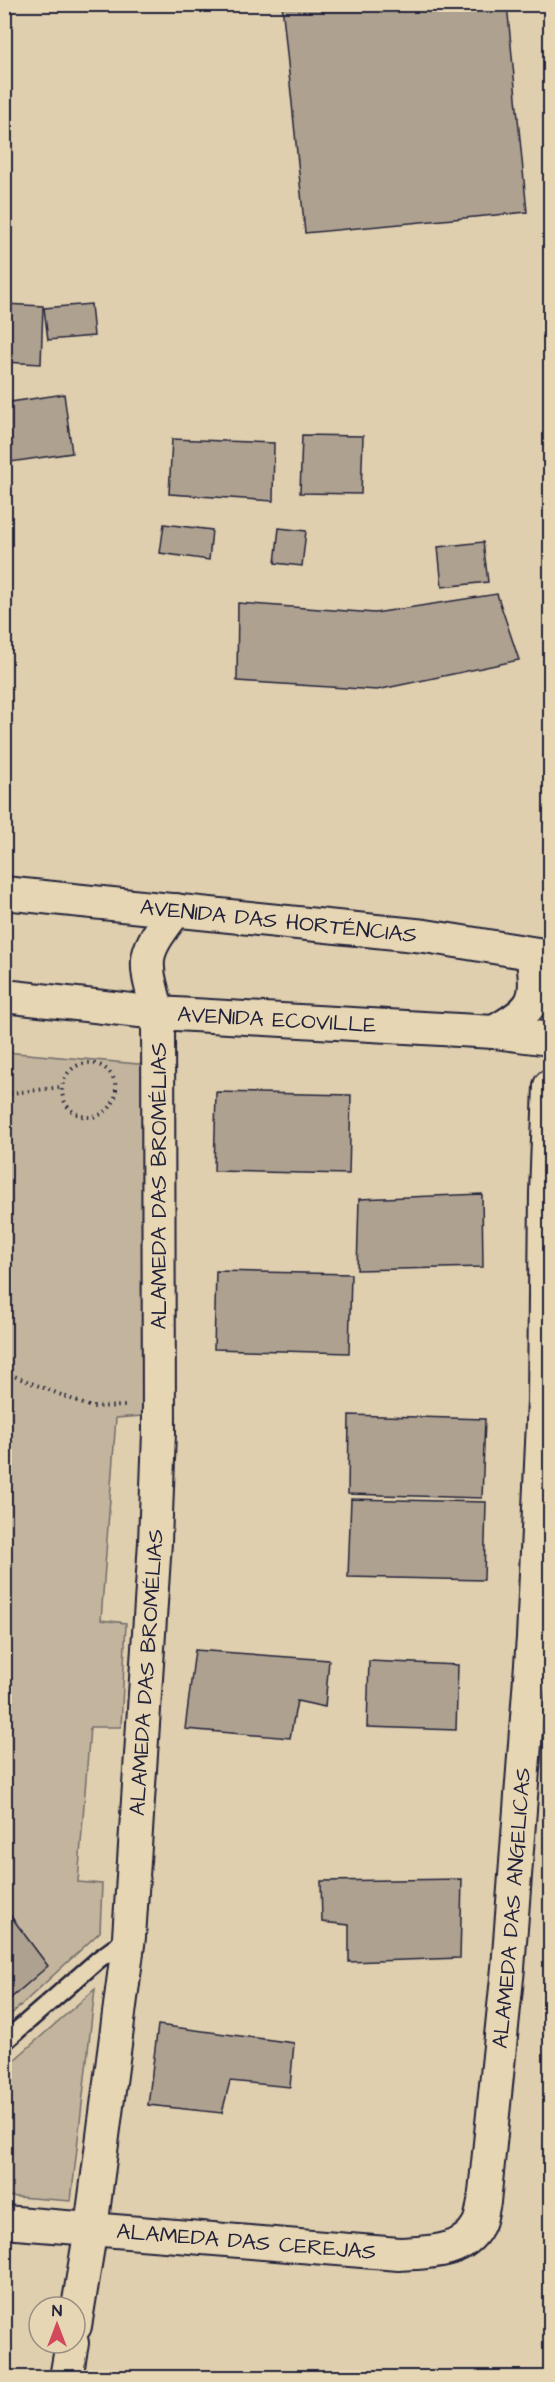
<svg xmlns="http://www.w3.org/2000/svg" width="555" height="2382" font-family="'Architects Daughter',sans-serif">
<rect width="100%" height="100%" fill="#dfcfae"/>
<filter id="ink" filterUnits="userSpaceOnUse"><feTurbulence type="fractalNoise" baseFrequency=".0167" numOctaves="2"/><feDisplacementMap in="SourceGraphic" scale="12" xChannelSelector="R" yChannelSelector="G"/><feConvolveMatrix kernelMatrix="1 2 1 2 8 2 1 2 1" color-interpolation-filters="sRGB"/></filter>
<g filter="url(#ink)">
<!-- green -->
<g fill="#c3b59d" stroke="#726c6c" stroke-width="1.5">
<path d="M5 1052 149 1065 142 1416 116 1418 101 1620 126 1623 121 1727H90L78 1882 102 1884 100 1932 5 2020Z"/>
<path d="M95 1989 71 2201 5 2196V2068Z"/>
</g>
<!-- building -->
<g fill="#aea190" stroke="#22223b" stroke-width="1.5">
<path d="M282 4H507L527 212 305 233Z"/>
<path d="M4 304 43 306 41 364 4 362Z"/>
<path d="M91 304 94 336 48 340 44 308Z"/>
<path d="M64 394 72 453 4 463V403Z"/>
<path d="M302 435 363 436 361 494 300 493Z"/>
<path d="M172 439 274 443 273 501 169 494Z"/>
<path d="M164 524 212 530 209 560 160 553Z"/>
<path d="M279 528 306 531 302 566 275 563Z"/>
<path d="M483 542 488 582 442 587 438 547Z"/>
<path d="M497 594 519 660 377 690 237 681 238 603 375 613Z"/>
<path d="M216 1092 351 1095 349 1174 214 1171Z"/>
<path d="M482 1194 483 1267 357 1270 359 1199Z"/>
<path d="M216 1271 351 1274 349 1353 214 1349Z"/>
<path d="M349 1415 485 1419 482 1498 348 1494Z"/>
<path d="M351 1499 486 1502 484 1580 348 1577Z"/>
<path d="M195 1650 329 1660 325 1707 297 1701 290 1738 185 1729Z"/>
<path d="M369 1661 458 1665 456 1730 367 1727Z"/>
<path d="M462 1879 460 1958 349 1962V1925L322 1922 321 1881Z"/>
<path d="M4 1907 48 1966 4 2004Z"/>
<path d="M158 2025 294 2043 290 2087 230 2081 222 2113 148 2105Z"/>
</g>
<g fill="none" stroke-linecap="round" stroke-linejoin="round">
<!-- lane casing -->
<g stroke="#22223b" stroke-width="21">
<path id="lane" d="M4 2042 99 1959 128 1938"/>
</g>
<!-- street casing -->
<g stroke="#22223b" stroke-width="36">
<g id="street">
<path id="s1" d="M4 893 425 936 550 956"/>
<path id="s2" d="M4 996 158 1013 494 1032 550 1039"/>
<path d="M494 1032C536 1008 539 1001 532 954"/>
<path id="s3" d="M4 2222 399 2254C427 2252 463 2254 478 2225 482 2218 482 2209 484 2202L508 1968 533 1638 544 1400 546 1193 550 1086"/>
<path id="s4" d="M75 2326 91 2228 129 1937 155 1542 159 1432 158 1013C143 957 141 956 176 910"/>
<path d="M66 2378 72 2343"/>
</g>
</g>
<!-- path -->
<g stroke="#22223b" stroke-width="4" stroke-dasharray="1.5 4.5" stroke-linecap="butt">
<circle cx="89" cy="1090" r="27"/>
<path d="M4 1094 62 1087"/>
<path d="M4 1372 91 1407 126 1406"/>
</g>
<!-- lane -->
<use href="#lane" stroke="#e7d6b3" stroke-width="16"/>
<!-- street -->
<use href="#street" stroke="#e7d6b3" stroke-width="32"/>
</g>
</g>
<g text-anchor="middle" dominant-baseline="central" stroke-width="5" stroke-linejoin="round" paint-order="stroke">
<!-- street labels -->
<g font-size="22" fill="#22223b" stroke="#e7d6b3">
<text stroke="none"><textPath href="#s1" startOffset="276">AVENIDA DAS HORTÉNCIAS</textPath></text>
<text stroke="none"><textPath href="#s2" startOffset="274">AVENIDA ECOVILLE</textPath></text>
<text transform="translate(159 1186) rotate(-90)">ALAMEDA DAS BROMÉLIAS</text>
<text stroke="none"><textPath href="#s4" startOffset="658">ALAMEDA DAS BROMÉLIAS</textPath></text>
<text stroke="none"><textPath href="#s3" startOffset="804">ALAMEDA DAS ANGELICAS</textPath></text>
<text stroke="none"><textPath href="#s3" startOffset="243">ALAMEDA DAS CEREJAS</textPath></text>
</g>
</g>
<!-- margin -->
<rect width="555" height="2382" fill="none" stroke="#e7d6b3" stroke-width="24"/>
<rect x="12" y="12" width="531" height="2358" fill="none" stroke="#22223b" stroke-width="2" filter="url(#ink)"/>
<!-- north arrow -->
<g transform="translate(57 2325)"><circle r="28" fill="#e7d6b3" stroke="#988e83" stroke-width="1.5"/>
<path d="M0-4.5L10 22L0 15L-10 22Z" fill="#d1495b"/>
<text y="-9" font-size="16" font-weight="bold" text-anchor="middle" fill="#22223b">N</text>
</g>
</svg>
